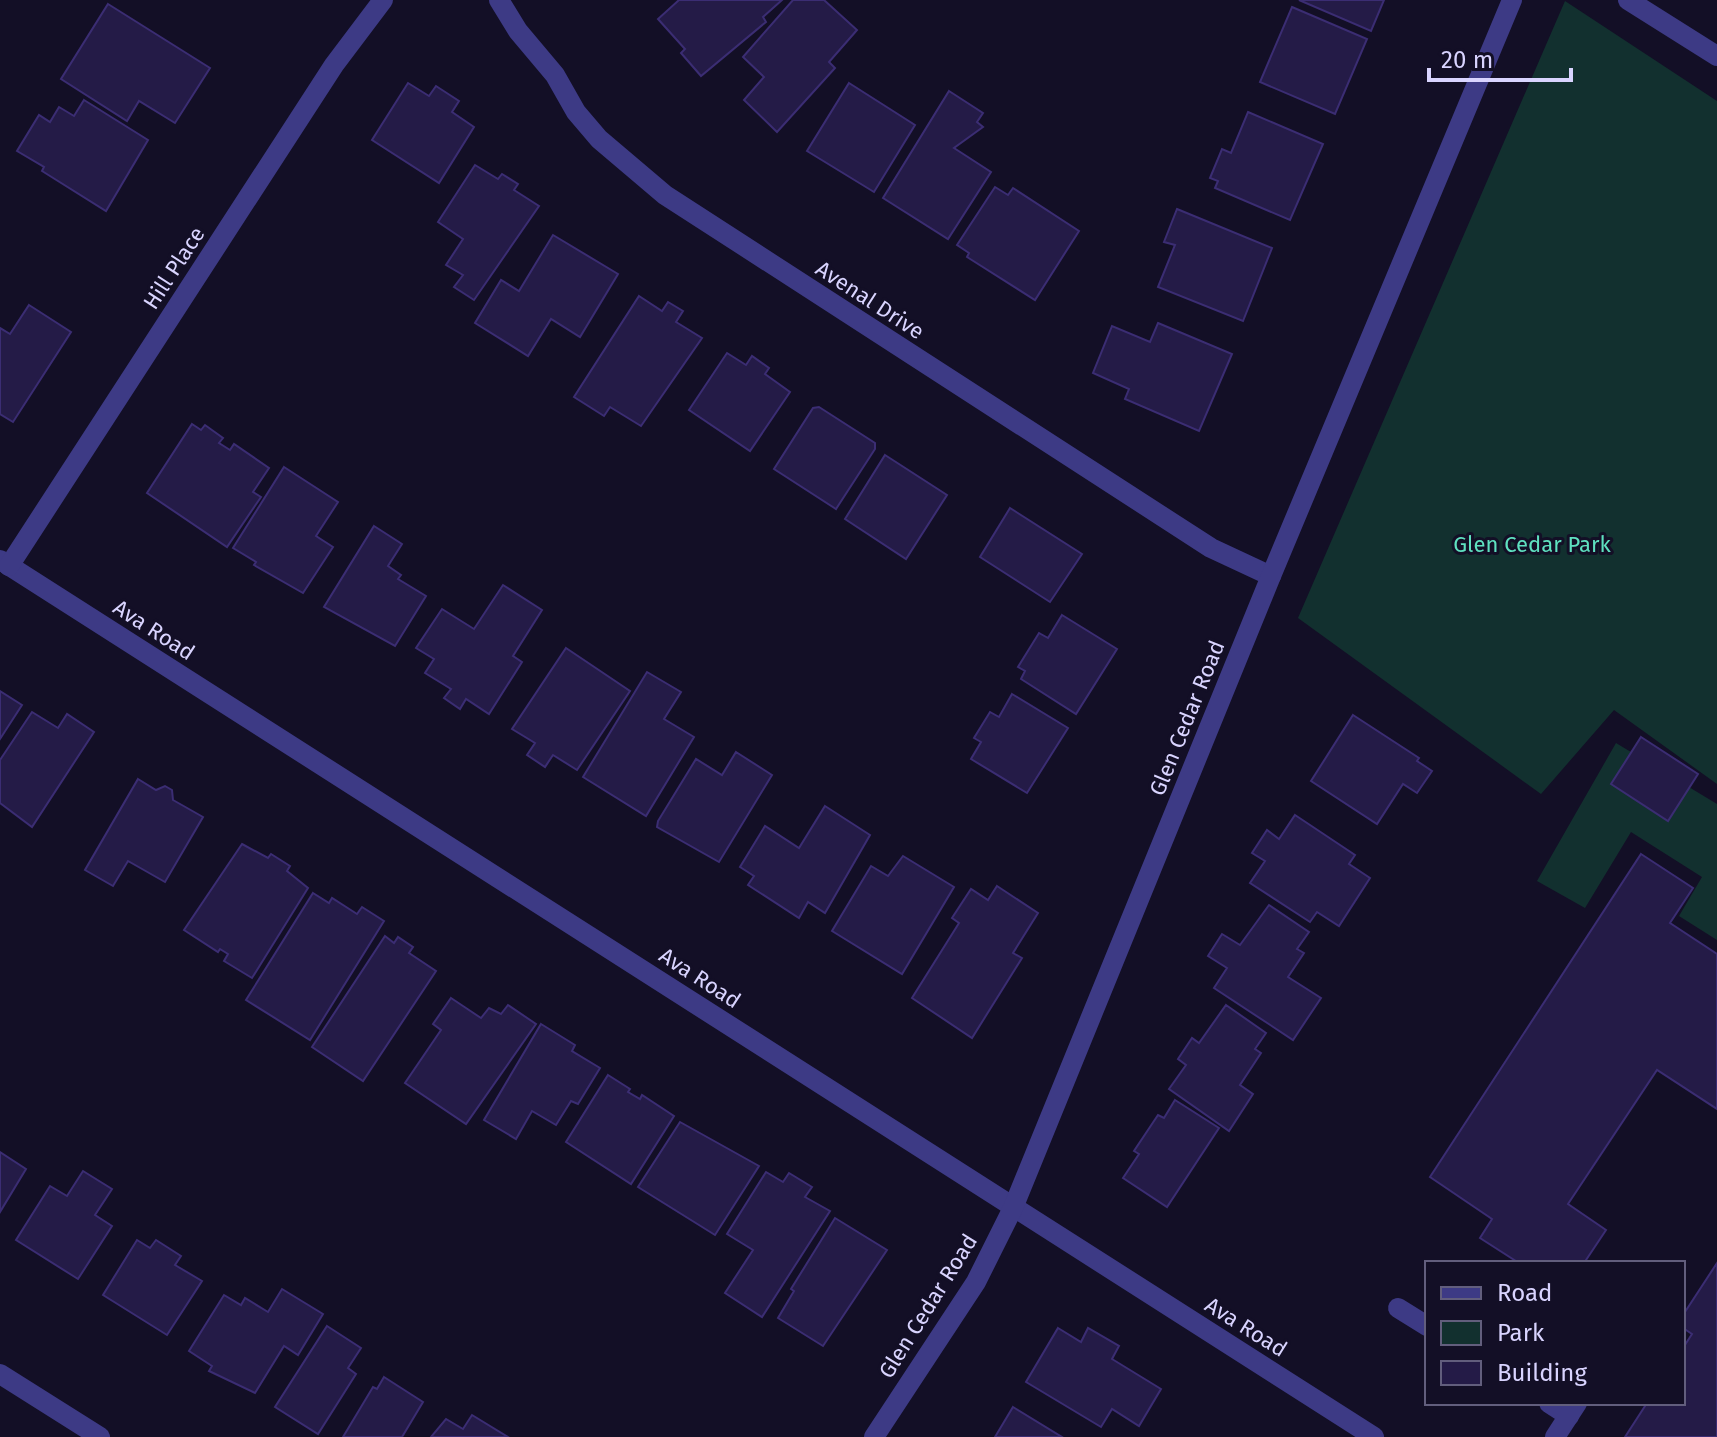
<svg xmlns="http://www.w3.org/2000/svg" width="1717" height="1437" font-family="'Fira Sans',sans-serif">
<rect width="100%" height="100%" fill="#130f26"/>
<!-- green -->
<g fill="#12302f">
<path d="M1565 1 1717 101V784L1614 710 1541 794 1298 618Z"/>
<path d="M1616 743 1717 804V940L1679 916 1702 877 1631 832 1585 908 1537 881Z"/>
</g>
<!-- building -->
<g fill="#241b47" stroke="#3b2d73" stroke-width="2">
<path d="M679 0H782L763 17 766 22 701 76 681 53 685 49 658 19Z"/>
<path d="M793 0H824L857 30 829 62 835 68 777 132 744 100 764 77 743 57Z"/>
<path d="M1299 0H1384L1371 31Z"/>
<path d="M108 4 210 68 175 123 139 101 127 121 61 79Z"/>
<path d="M1292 7 1367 39 1335 114 1260 82Z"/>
<path d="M408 83 429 96 436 86 459 101 452 112 474 127 439 183 372 140Z"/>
<path d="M849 83 915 125 874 192 807 151Z"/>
<path d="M949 91 983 113 977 122 983 127 954 148 991 172 948 239 883 198Z"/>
<path d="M84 100 148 140 106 211 42 171 44 167 17 151 39 115 50 122 59 107 74 116Z"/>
<path d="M1248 112 1323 144 1290 220 1215 188 1218 181 1210 178 1222 149 1231 153Z"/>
<path d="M475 165 498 179 502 174 518 184 514 190 539 206 474 300 454 287 463 275 446 265 463 239 438 222Z"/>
<path d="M995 187 1008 195 1013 188 1079 231 1035 300 967 257 969 253 957 245Z"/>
<path d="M1177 209 1272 248 1243 321 1158 287 1175 245 1164 242Z"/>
<path d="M553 235 618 274 580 337 551 319 528 356 475 323 501 280 519 291Z"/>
<path d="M639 296 662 311 668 302 683 311 676 322 702 338 641 426 610 407 604 416 574 397Z"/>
<path d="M29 305 71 332 13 422 0 414V328L10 334Z"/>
<path d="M1158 323 1232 354 1199 431 1125 399 1129 389 1093 373 1112 326 1150 342Z"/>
<path d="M727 353 746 365 752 356 769 368 765 374 790 392 750 451 689 410Z"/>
<path d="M819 407 875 443V449L836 509 774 469 813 408Z"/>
<path d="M192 424 201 430 205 425 223 438 219 443 230 450 234 444 269 468 253 492 261 497 227 547 147 493Z"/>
<path d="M885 455 947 495 906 559 845 519Z"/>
<path d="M284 467 338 502 316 536 333 547 303 593 254 565 256 562 233 548Z"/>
<path d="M1010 508 1082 554 1050 602 980 557Z"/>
<path d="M374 526 402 544 388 566 401 575 398 579 426 596 395 646 324 607Z"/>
<path d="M503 585 542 610 513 656 522 662 489 714 466 699 460 709 444 698 451 689 425 673 434 659 416 648 442 609 474 629Z"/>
<path d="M1062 615 1117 649 1076 714 1021 679 1025 671 1018 667 1039 633 1048 638Z"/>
<path d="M566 648 630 691 577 770 553 755 545 767 527 755 535 743 512 729Z"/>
<path d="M647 672 681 692 664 719 694 737 646 816 583 777Z"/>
<path d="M0 691 22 705 0 739Z"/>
<path d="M1012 694 1068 728 1027 793 971 759 981 742 974 738 990 712 999 717Z"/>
<path d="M32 712 58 728 67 714 94 732 32 827 0 803V760Z"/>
<path d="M1353 715 1419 758 1417 761 1432 771 1417 793 1403 784 1377 824 1311 781Z"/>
<path d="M1641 737 1698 774 1668 821 1611 784Z"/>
<path d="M736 752 772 775 719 862 657 827 658 821 696 759 722 775Z"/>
<path d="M138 779 156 790 165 786 172 790 173 800 203 817 165 882 128 861 113 886 85 870Z"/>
<path d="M825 806 870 835 825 913 808 902 799 918 748 885 754 876 740 867 765 826 799 848Z"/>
<path d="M1295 815 1355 855 1349 864 1370 878 1339 926 1317 912 1310 922 1250 883 1265 861 1252 853 1267 830 1279 839Z"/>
<path d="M242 844 268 858 271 854 290 866 287 871 308 888 252 978 224 961 228 954 220 949 218 952 184 930Z"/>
<path d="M1641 854 1693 888 1670 923 1717 954V1109L1657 1070 1568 1204 1606 1230 1584 1263H1519L1480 1238 1492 1219 1430 1177Z"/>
<path d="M903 856 954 887 902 974 832 931 871 866 888 876Z"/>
<path d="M997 886 1038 913 1013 953 1022 958 972 1038 912 998 959 923 952 918 971 889 988 900Z"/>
<path d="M313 893 329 903 332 898 357 914 362 907 384 921 310 1040 246 1000Z"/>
<path d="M1269 905 1309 932 1297 949 1304 953 1288 977 1321 998 1293 1040 1214 988 1227 968 1208 956 1222 934 1240 945Z"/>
<path d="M385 936 394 943 398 937 413 947 409 953 436 971 363 1081 312 1047Z"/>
<path d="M451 998 481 1018 489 1008 501 1014 508 1005 536 1024 466 1124 405 1083 441 1030 433 1024Z"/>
<path d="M1226 1005 1266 1033 1255 1049 1261 1053 1240 1085 1253 1094 1229 1131 1169 1089 1186 1065 1178 1059 1192 1038 1199 1043Z"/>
<path d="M541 1024 575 1045 572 1051 600 1068 578 1104 571 1101 556 1125 532 1111 516 1139 484 1120Z"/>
<path d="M608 1075 630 1089 628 1092 640 1099 642 1095 674 1116 631 1184 566 1142Z"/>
<path d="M1175 1100 1219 1128 1167 1207 1123 1178 1139 1154 1134 1151 1158 1115 1164 1118Z"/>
<path d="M680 1122 759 1166 715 1235 638 1187Z"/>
<path d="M0 1152 26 1169 0 1212Z"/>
<path d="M83 1171 112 1189 95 1215 112 1226 78 1279 16 1240 50 1186 67 1196Z"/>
<path d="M766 1172 783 1182 789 1173 812 1187 805 1197 830 1211 762 1317 725 1293 753 1250 727 1234Z"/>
<path d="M835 1218 887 1250 823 1346 778 1318 794 1291 791 1289Z"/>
<path d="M137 1240 150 1248 156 1240 181 1256 175 1265 202 1281 167 1335 103 1295Z"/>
<path d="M1717 1263V1437H1625L1647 1403H1683V1348L1692 1334 1683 1328V1315Z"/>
<path d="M282 1289 323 1314 298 1355 284 1346 255 1393 209 1371 212 1366 189 1351 224 1295 241 1305 245 1298 268 1312Z"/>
<path d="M327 1326 361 1348 348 1368 356 1374 318 1434 275 1407Z"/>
<path d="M1058 1328 1081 1342 1088 1328 1119 1346 1112 1359 1161 1389 1139 1426 1112 1409 1101 1427 1026 1382Z"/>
<path d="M384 1377 423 1402 402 1437H343L373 1387 377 1389Z"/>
<path d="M1013 1407 1062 1437H995Z"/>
<path d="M472 1415 508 1437H431L446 1419 463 1429Z"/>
</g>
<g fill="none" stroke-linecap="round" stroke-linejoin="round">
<!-- service -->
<g stroke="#3d3a85" stroke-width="20">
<path d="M1398 1308 1427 1326"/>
<path d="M1549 1403 1569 1416"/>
<path d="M1555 1437 1577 1403"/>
</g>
<!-- minor -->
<g stroke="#3d3a85" stroke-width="20">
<path d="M499 0 518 31 555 75 576 112 599 139 665 195 1211 548 1271 576"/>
<path d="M1628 0 1717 56"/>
<path d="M0 560 1374 1437"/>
<path d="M9 566 334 65 383 0"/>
<path d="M0 1374 100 1437"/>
<path d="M874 1437 976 1282 1013 1208 1271 576 1512 0"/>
</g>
</g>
<g text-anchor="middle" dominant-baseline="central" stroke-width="6" stroke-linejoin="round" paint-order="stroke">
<!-- street labels -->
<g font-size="22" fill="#d9d4ff" stroke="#130f26">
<text transform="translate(174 268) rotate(-57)">Hill Place</text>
<text transform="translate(870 300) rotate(33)">Avenal Drive</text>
<text transform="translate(154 630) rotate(33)">Ava Road</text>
<text transform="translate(1187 718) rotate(-68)">Glen Cedar Road</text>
<text transform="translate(700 978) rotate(33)">Ava Road</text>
<text transform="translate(928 1306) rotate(-58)">Glen Cedar Road</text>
<text transform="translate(1246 1327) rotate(32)">Ava Road</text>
</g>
<!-- park labels -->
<g font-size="22" fill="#5fe0c0" stroke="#130f26">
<text x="1532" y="544">Glen Cedar Park</text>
</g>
</g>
<!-- legend -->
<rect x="1425" y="1261" width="260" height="144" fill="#130f26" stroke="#625e7d" stroke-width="2"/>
<rect x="1441" y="1287" width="40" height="12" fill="#3d3a85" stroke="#625e7d" stroke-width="2"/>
<text x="1497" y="1301" font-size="24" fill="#d9d4ff">Road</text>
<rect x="1441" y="1321" width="40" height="24" fill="#12302f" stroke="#625e7d" stroke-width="2"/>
<text x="1497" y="1341" font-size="24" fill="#d9d4ff">Park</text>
<rect x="1441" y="1361" width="40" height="24" fill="#241b47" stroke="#625e7d" stroke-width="2"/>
<text x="1497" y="1381" font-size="24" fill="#d9d4ff">Building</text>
<!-- scale -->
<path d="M1429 68v12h142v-12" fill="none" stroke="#d9d4ff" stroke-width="4"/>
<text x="1441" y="68" font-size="24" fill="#d9d4ff" stroke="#130f26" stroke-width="6" paint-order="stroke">20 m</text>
</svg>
